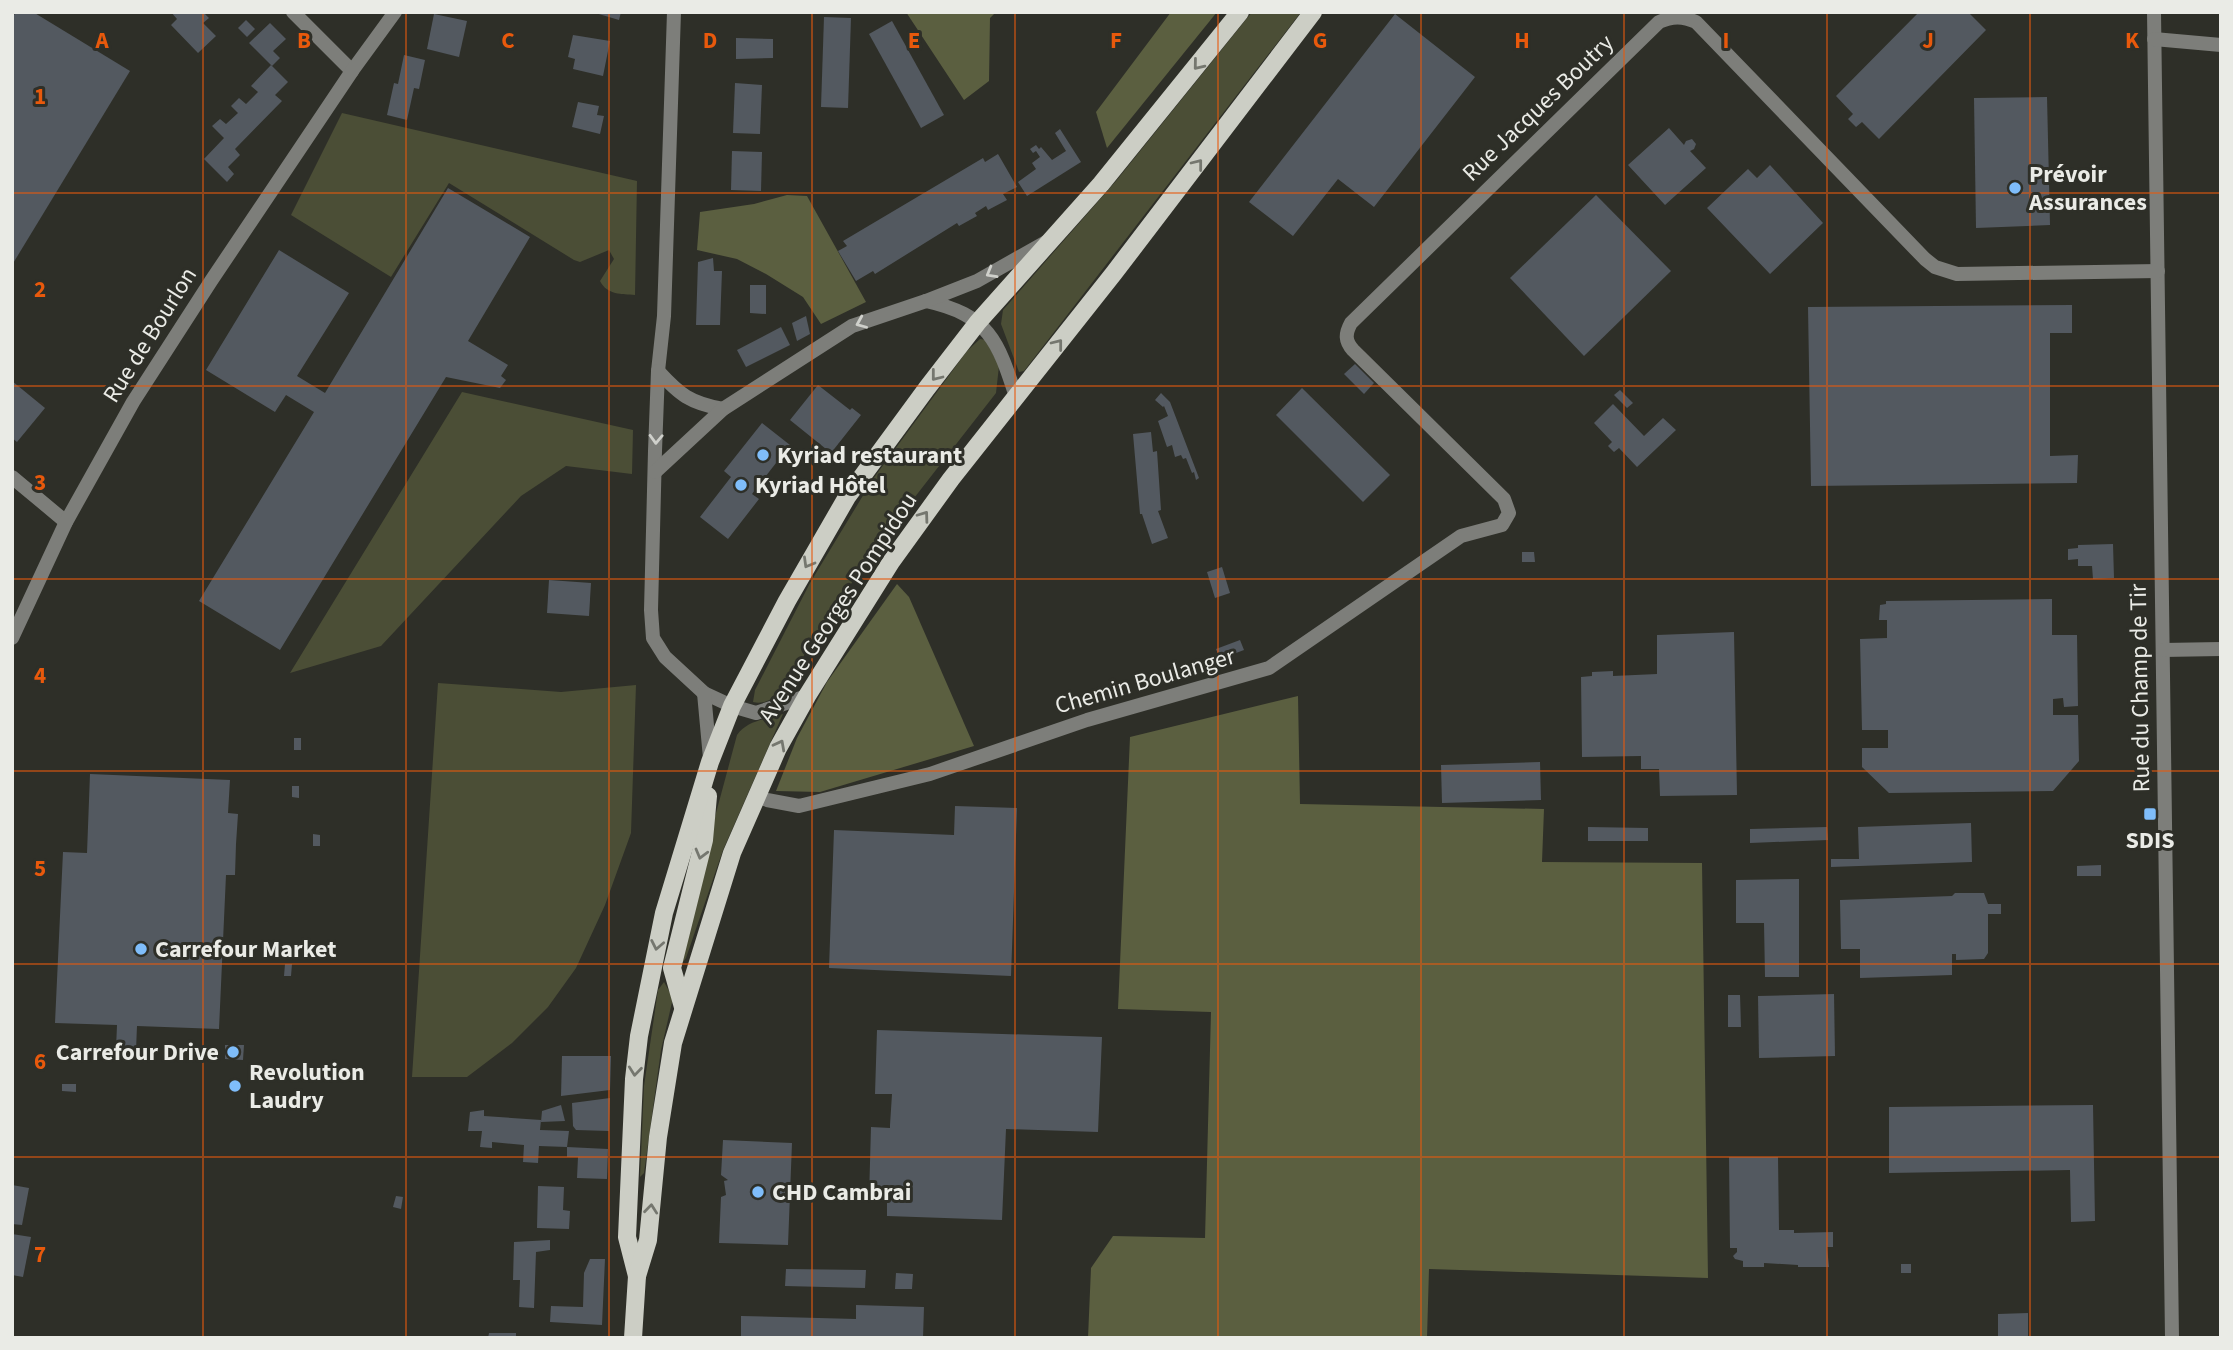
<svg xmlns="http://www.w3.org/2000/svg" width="2233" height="1350" font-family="'Source Sans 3',sans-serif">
<rect width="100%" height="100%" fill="#2e2f28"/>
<!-- green -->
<g fill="#4b4e36">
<path d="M1252 12H1301L1024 371 1019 372 1001 324 1003 310 1116 181Z"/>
<path d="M342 113 637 181 635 295C622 294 607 295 600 281L614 259 609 250 580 262 574 260 449 183 391 277 291 215Z"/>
<path d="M980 339 986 340 999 366 996 393 872 552 780 692C773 699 763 705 753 702L755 690 810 583 873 479 967 351Z"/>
<path d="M462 392 633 430 632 474 566 466 521 496 381 646 290 673Z"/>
<path d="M438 683 561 692 636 685 631 833 605 905 576 968 548 1007 512 1043 467 1077H412Z"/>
<path d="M783 714 723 850 686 958 683 962H680L709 839 737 735C747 720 767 719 783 714Z"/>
<path d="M664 982 673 998 661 1050 644 1173 640 1177 644 1086 658 990Z"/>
</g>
<!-- forest -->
<g fill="#5b5f40">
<path d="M906 12H996L990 18 989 81 964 100Z"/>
<path d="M1171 12H1217L1107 148 1096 112Z"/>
<path d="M787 195 807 196 866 302 821 324 803 297 766 274 737 259 697 250 700 212 754 204Z"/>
<path d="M897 584 909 597 974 746 820 792 776 791 797 738 827 682Z"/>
<path d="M1298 696 1300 804 1544 809 1542 862 1702 863 1708 1278 1429 1269 1427 1338H1088L1091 1268 1113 1236 1205 1238 1211 1012 1118 1009 1130 737Z"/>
</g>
<!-- building -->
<g fill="#535960">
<path d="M16 12H33L130 71 12 265V18Z"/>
<path d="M171 12H203L209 18 203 23 216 36 198 53 171 25 177 19Z"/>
<path d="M592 12H621L619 20Z"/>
<path d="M1919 12H1968L1986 30 1879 139 1862 122 1856 127 1848 119 1853 114 1836 96Z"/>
<path d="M434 14 467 21 459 57 427 49Z"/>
<path d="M1395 14 1475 77 1374 207 1338 179 1293 236 1249 202Z"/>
<path d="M824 17 851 18 848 108 821 107Z"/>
<path d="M246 20 255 29 247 37 238 28Z"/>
<path d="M892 21 944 115 921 128 869 34Z"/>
<path d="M270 23 286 39 273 51 280 58 272 66 249 43Z"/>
<path d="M573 35 610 41 603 76 573 69 575 59 568 57Z"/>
<path d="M736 38 773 39V58L736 59Z"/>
<path d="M404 55 425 60 419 89 414 88 407 120 387 115 394 83 398 84Z"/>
<path d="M271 65 288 82 275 95 282 101 235 149 240 155 228 167 234 174 227 182 204 159 224 138 212 126 220 119 226 124 238 113 231 106 239 98 246 104 258 92 251 86Z"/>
<path d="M735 83 762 85 760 134 733 133Z"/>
<path d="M2047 97 2050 225 1976 228 1974 98Z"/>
<path d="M578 102 599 106 597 115 604 116 600 134 572 127Z"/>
<path d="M1669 128 1684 145 1686 141 1692 139 1696 144 1694 149 1690 151 1706 168 1665 205 1628 165Z"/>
<path d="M1060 129 1081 162 1027 196 1018 182 1036 169 1032 163 1040 157 1036 151 1033 153 1030 149 1036 145 1039 149 1041 147 1052 160 1066 151 1055 133Z"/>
<path d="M732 151 762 152 761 191 731 190Z"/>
<path d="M998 154 1017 187 1003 194 1007 200 988 210 986 206 975 213 977 216 959 226 957 223 875 274 873 271 856 281 838 251 847 246 843 241 983 158 985 162Z"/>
<path d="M1770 165 1823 223 1770 274 1707 208 1748 169 1757 178Z"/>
<path d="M448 188 530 237 468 341 508 365 501 376 506 380 500 388 446 377 280 650 199 601 314 412 286 395 275 412 206 370 279 250 349 293 297 376 325 393Z"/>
<path d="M1596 195 1671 271 1584 356 1510 278Z"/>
<path d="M713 258 714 271H722L720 325H696L698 262Z"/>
<path d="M750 285H766V314L750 313Z"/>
<path d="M2072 305V333H2050V456L2078 455 2077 483 1811 486 1808 307Z"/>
<path d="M806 316 810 334 797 341 792 323Z"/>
<path d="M781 327 790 345 746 367 737 350Z"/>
<path d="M1355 364 1374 383 1364 394 1344 374Z"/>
<path d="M12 381 45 408 17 442 12 438Z"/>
<path d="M818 385 850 410 852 408 861 415 831 453 790 420Z"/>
<path d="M1302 388 1390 475 1363 502 1276 415Z"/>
<path d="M1620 390 1633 403 1627 408 1614 395Z"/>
<path d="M1161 393 1170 402 1199 478 1196 480 1194 472 1192 473 1186 458 1183 459 1181 455 1175 457 1172 445 1167 447 1158 421 1168 416 1164 406 1163 407 1155 400Z"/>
<path d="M1613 404 1644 436 1663 418 1676 430 1637 467 1619 448 1614 452 1608 446 1612 442 1594 423Z"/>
<path d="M762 423 790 445 752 494 759 499 728 539 700 517 731 477 724 471Z"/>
<path d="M1151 432 1153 452 1157 451 1161 510 1158 511 1168 538 1152 544 1142 514H1140L1133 434Z"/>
<path d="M2113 544 2114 578 2093 579 2092 566H2078V559L2068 560V549L2078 548V545Z"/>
<path d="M1522 552H1534L1535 562H1522Z"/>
<path d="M1222 567 1230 593 1215 598 1207 572Z"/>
<path d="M549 580 591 583 589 616 547 613Z"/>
<path d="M2052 599V635H2077L2078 706 2064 707 2063 698 2053 699V715H2078L2079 761 2053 791 1889 793 1862 767V748H1888V730H1862L1860 639 1887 638V620H1879L1880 605 1886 604V601Z"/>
<path d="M1734 632 1737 795 1660 796 1659 769H1641V756L1582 757 1581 677 1592 676V672L1613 671V676L1657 674V635Z"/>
<path d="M1240 640 1244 650 1220 659 1216 649Z"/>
<rect x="294" y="738" width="7" height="12"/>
<path d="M1540 762 1541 800 1442 803 1441 765Z"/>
<path d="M90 774 230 780 228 813 238 814 236 844 235 875H226L219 1029 137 1026 136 1050 116 1049 117 1025 55 1023 63 852 87 853Z"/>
<path d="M292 786H299V798L292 797Z"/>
<path d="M955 806 1017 808 1011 976 829 968 834 830 954 835Z"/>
<path d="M1971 823 1972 862 1831 867V859H1859L1858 827Z"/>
<path d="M1588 827 1648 828V841H1588Z"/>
<path d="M1827 827 1828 840 1750 843V829Z"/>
<path d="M313 834 320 835V846H313Z"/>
<path d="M2101 865V876H2077V866Z"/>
<path d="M1799 879V977H1765L1764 923H1736V880Z"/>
<path d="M1955 893H1984L1988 904H2001V914H1988V953L1984 959 1956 960V954H1952V975L1860 978V949H1841L1840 900 1952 896Z"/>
<path d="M285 964H292L291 976H284Z"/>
<path d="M1834 994 1835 1056 1759 1058 1758 996Z"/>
<path d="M1728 995H1740L1741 1027H1728Z"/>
<path d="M877 1030 1102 1037 1098 1132 1006 1129 1002 1220 887 1216V1199L869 1198 871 1127 890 1128V1125L892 1094H875Z"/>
<path d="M225 1045H244L243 1060 225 1059Z"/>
<path d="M562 1056H611L610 1090 561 1096Z"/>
<path d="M62 1084H76V1092L62 1091Z"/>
<path d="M610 1098 609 1131 576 1130 573 1126 572 1103Z"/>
<path d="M561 1105 565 1121 541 1122 542 1111Z"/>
<path d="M2093 1105 2095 1221 2071 1222 2070 1170 1889 1173V1107Z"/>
<path d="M484 1110V1116L541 1120 540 1130 569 1131 567 1147 608 1149 607 1179 577 1178 578 1157H567V1147L539 1146 538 1163 523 1162 524 1145 492 1142V1148L480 1147 482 1131H468L470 1112Z"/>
<path d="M723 1140 792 1143 788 1245 719 1243 721 1197 726 1195 724 1181 728 1180 721 1175Z"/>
<path d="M1729 1157H1778L1779 1230H1794V1233L1833 1232V1247H1827L1829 1267H1798V1265L1764 1263V1267H1743V1261L1735 1259 1733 1256 1737 1252V1248H1730Z"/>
<path d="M12 1185 29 1188 22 1225 12 1224Z"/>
<path d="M538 1186 564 1187 563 1210 570 1211 569 1229 537 1228Z"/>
<path d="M396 1196 403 1197 401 1209 393 1207Z"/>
<path d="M12 1234 31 1237 23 1277 12 1275Z"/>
<path d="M550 1240V1250L536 1252 534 1308 519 1307 520 1280H513L514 1242Z"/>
<path d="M590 1259H605L602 1325 550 1322 551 1306 583 1307 584 1273Z"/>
<rect x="1901" y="1264" width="10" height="9"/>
<path d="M786 1269 866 1270 865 1288 785 1286Z"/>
<path d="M896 1273 913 1274 912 1289H895Z"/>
<path d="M856 1305 924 1307 923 1338H741V1316L856 1319Z"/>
<path d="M2028 1313V1338H1998V1314Z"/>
<path d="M489 1333H516V1338H488Z"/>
</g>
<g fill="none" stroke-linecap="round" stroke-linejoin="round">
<!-- street -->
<g stroke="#7d7e7a" stroke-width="14">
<path d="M293 12 352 71"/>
<path d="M674 12 664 316 658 371 655 451 651 610 653 638 665 657 704 693 732 706 756 713 807 696"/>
<path d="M2154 12 2172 1338"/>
<path d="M2154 39 2221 45"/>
<path d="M926 301C989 315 998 341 1016 397"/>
<path d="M658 371C680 395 690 403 723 409"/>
<path d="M655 472 723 409 852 326 926 301 977 281 1046 242"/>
<path d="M12 477 66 522"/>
<path d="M12 638 66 522 133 402 211 281 352 71 395 12"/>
<path d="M2163 650 2221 649"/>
<path d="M704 693 710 758"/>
<path d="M756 795 767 800 799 806 930 774 1087 720 1269 668 1461 536 1502 525 1509 513 1504 499 1353 350C1345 341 1345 334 1351 323L1659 22C1672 16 1683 16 1696 22L1925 259 1935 267 1957 274 2158 271"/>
</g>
<!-- primary -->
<g stroke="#cccec5" stroke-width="18">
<path d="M683 1007 672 968 704 840 708 796"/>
<path d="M637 1276 627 1237 634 1079 639 1036 664 913 710 762 732 706 787 601 847 497 927 388 978 322 1101 184 1240 12"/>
<path d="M633 1338 637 1276 648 1240 658 1137 673 1043 732 853 778 748 807 696 891 562 951 479 1114 273 1313 12"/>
</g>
</g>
<!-- one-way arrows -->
<defs><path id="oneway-chevron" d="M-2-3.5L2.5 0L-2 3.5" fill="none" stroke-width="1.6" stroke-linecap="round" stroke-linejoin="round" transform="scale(1.75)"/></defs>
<g stroke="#75776f">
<use href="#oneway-chevron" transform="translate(1198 65) rotate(129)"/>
<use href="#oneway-chevron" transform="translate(1198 164) rotate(-52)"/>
<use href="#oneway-chevron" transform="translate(1058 344) rotate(-52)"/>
<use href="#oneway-chevron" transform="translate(936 376) rotate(128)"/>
<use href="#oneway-chevron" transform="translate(924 516) rotate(-54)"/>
<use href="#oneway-chevron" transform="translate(808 563) rotate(120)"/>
<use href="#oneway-chevron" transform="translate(780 745) rotate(-62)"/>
<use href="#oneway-chevron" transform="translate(701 854) rotate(105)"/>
<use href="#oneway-chevron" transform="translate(657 945) rotate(101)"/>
<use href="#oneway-chevron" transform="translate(635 1071) rotate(96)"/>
<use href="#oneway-chevron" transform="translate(651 1209) rotate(-84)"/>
</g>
<g stroke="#cfd0cb">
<use href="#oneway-chevron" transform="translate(991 273) rotate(150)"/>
<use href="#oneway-chevron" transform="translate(861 323) rotate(157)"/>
<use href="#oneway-chevron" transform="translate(656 439) rotate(92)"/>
</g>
<!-- grid -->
<path fill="none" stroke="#e8590c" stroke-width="2" stroke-opacity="0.55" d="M203 12V1338M406 12V1338M609 12V1338M812 12V1338M1015 12V1338M1218 12V1338M1421 12V1338M1624 12V1338M1827 12V1338M2030 12V1338M12 193H2221M12 386H2221M12 579H2221M12 771H2221M12 964H2221M12 1157H2221"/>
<!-- markers -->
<g fill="#7fbdfa" stroke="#2e2f28" stroke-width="2.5">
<circle cx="2015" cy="188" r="7"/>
<circle cx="763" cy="455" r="7"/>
<circle cx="741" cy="485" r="7"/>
<rect x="2143" y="807" width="14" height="14" rx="3.5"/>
<circle cx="141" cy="949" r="7"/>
<circle cx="233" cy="1052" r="7"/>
<circle cx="235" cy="1086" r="7"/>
<circle cx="758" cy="1192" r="7"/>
</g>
<g text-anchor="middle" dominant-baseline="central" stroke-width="6" stroke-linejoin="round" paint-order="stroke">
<!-- street labels -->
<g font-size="24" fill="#eaebe6" stroke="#2e2f28">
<text transform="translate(1538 108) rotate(-44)">Rue Jacques Boutry</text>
<text transform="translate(150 335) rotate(-58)">Rue de Bourlon</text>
<text transform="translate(838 608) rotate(-57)">Avenue Georges Pompidou</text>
<text transform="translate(1145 681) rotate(-16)">Chemin Boulanger</text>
<text transform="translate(2140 688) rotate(-91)">Rue du Champ de Tir</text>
</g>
<!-- poi labels -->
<g font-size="24" font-weight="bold" fill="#eaebe6" stroke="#2e2f28" text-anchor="start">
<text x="2029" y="174">Prévoir<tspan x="2029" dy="28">Assurances</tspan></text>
<text x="777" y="455">Kyriad restaurant</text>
<text x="755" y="485">Kyriad Hôtel</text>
<text x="2150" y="840" text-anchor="middle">SDIS</text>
<text x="155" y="949">Carrefour Market</text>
<text x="219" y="1052" text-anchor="end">Carrefour Drive</text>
<text x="249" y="1072">Revolution<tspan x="249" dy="28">Laudry</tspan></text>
<text x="772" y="1192">CHD Cambrai</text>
</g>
</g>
<g font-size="23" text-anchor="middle" font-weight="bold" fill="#e8590c" stroke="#2e2f28" stroke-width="6" stroke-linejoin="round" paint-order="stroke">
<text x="102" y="48">A</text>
<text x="304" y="48">B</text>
<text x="508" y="48">C</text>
<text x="710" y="48">D</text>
<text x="914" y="48">E</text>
<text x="1116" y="48">F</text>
<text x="1320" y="48">G</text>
<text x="1522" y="48">H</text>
<text x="1726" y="48">I</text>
<text x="1928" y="48">J</text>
<text x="2132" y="48">K</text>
<text x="40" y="104">1</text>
<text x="40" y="297">2</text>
<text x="40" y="490">3</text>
<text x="40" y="683">4</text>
<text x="40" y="876">5</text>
<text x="40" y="1069">6</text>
<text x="40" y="1262">7</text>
</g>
<!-- border -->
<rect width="2233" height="1350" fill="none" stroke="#eaebe6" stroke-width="28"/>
</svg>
